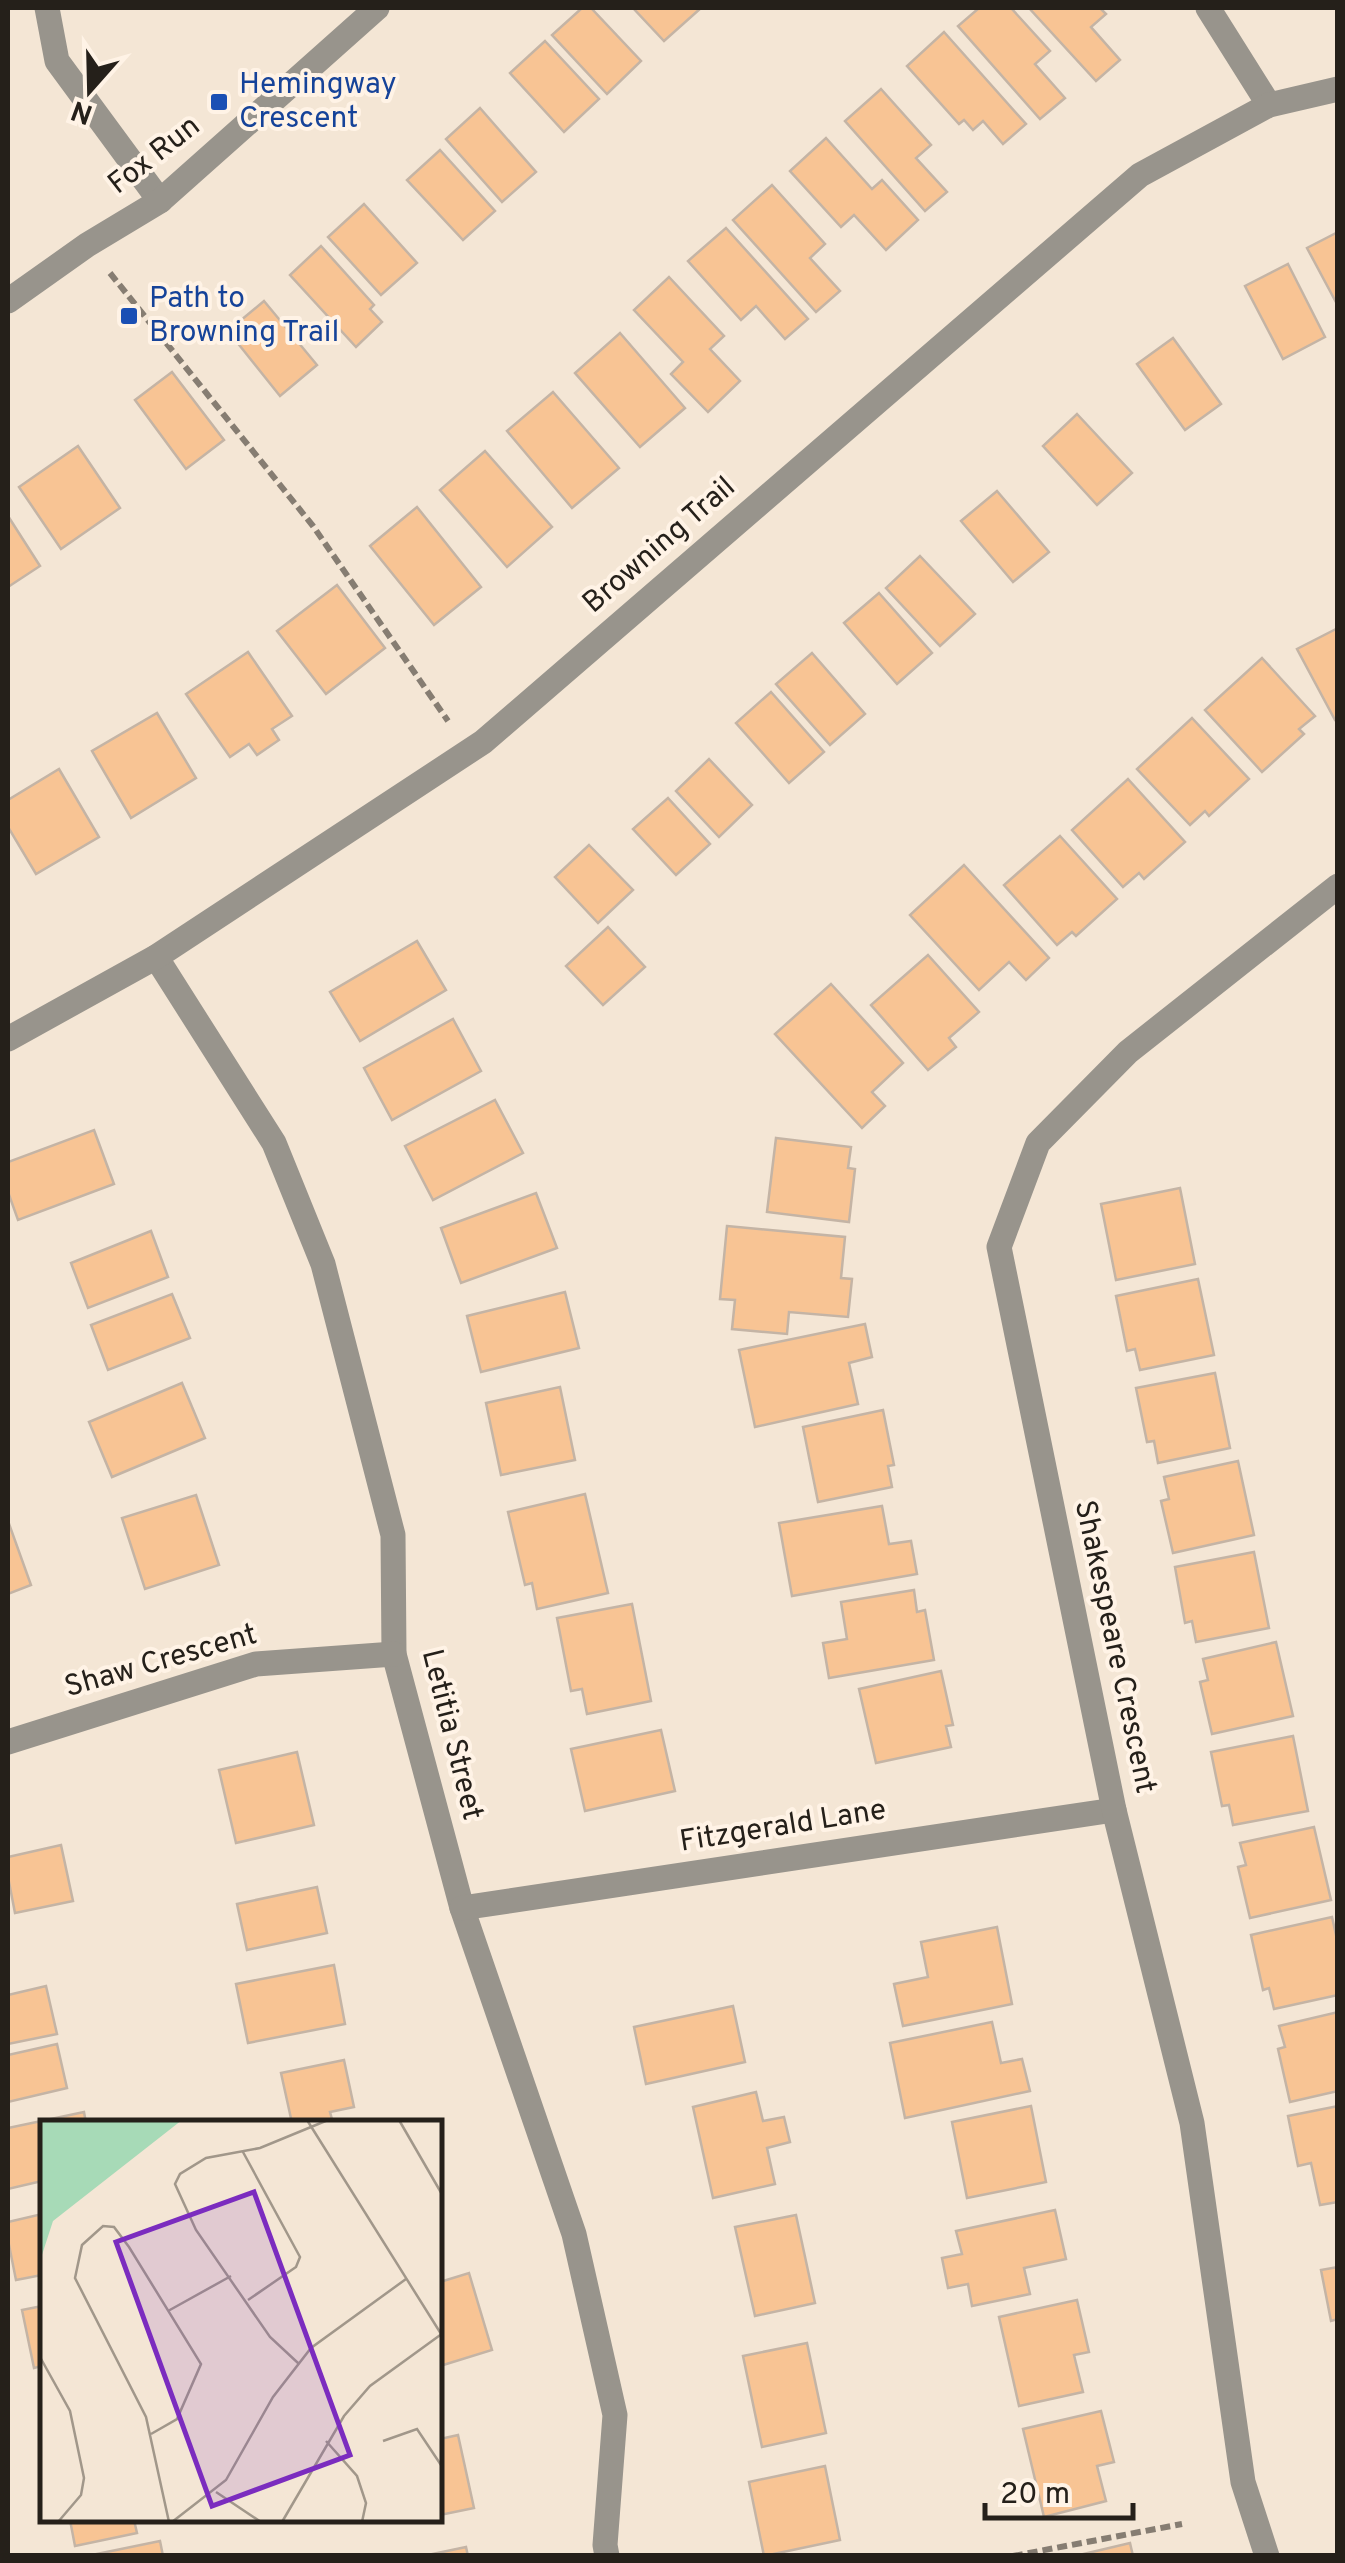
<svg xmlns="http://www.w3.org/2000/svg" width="1345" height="2563" font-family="Overpass,sans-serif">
<rect width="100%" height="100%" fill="#f4e6d5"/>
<!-- building -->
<g fill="#f8c494" stroke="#c4b4a5" stroke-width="2.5">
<path d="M582 8H591L641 61 607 94 552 35Z"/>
<path d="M633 8H701L664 41Z"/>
<path d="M979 8H1011L1050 51 1035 64 1065 98 1040 119 958 26Z"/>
<path d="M1029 8H1100L1106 14 1091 27 1120 60 1096 81Z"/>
<path d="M944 32 1026 124 1003 144 983 121 973 130 964 120 959 124 907 66Z"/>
<path d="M545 41 599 99 564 132 510 73Z"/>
<path d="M881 89 931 145 916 158 947 192 925 211 845 121Z"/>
<path d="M480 108 536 172 502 202 446 139Z"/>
<path d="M826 138 872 189 882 180 918 220 886 250 854 215 841 227 790 171Z"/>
<path d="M440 150 495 211 463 240 407 180Z"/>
<path d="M772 185 825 244 810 258 840 291 816 312 733 220Z"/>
<path d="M364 204 417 263 381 295 328 237Z"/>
<path d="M726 228 808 319 785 339 756 306 741 320 688 261Z"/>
<path d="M1338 232V306L1307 248Z"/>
<path d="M321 246 374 305 370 309 382 322 356 347 290 275Z"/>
<path d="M1288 264 1325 337 1283 359 1245 286Z"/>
<path d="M669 277 724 336 710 349 740 381 708 412 671 374 683 362 634 310Z"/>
<path d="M264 301 317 365 280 396 228 331Z"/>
<path d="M620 333 685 408 640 447 575 373Z"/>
<path d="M1173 338 1221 404 1185 430 1137 364Z"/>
<path d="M172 372 224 440 186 469 135 400Z"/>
<path d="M553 392 619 468 572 508 507 431Z"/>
<path d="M1077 414 1132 473 1097 505 1043 446Z"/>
<path d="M78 446 120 508 61 549 19 487Z"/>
<path d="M485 451 552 527 507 567 440 490Z"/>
<path d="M997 491 1049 552 1013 582 961 521Z"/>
<path d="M417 507 481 587 434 625 370 546Z"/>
<path d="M8 516 40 566 8 587Z"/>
<path d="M920 556 975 614 940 646 886 588Z"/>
<path d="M337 585 385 648 326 694 277 631Z"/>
<path d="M879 593 932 653 897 684 844 623Z"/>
<path d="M1338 628V719L1335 720 1297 649Z"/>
<path d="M248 652 292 716 272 729 279 740 257 755 249 744 230 757 186 694Z"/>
<path d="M812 653 865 714 830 745 776 684Z"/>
<path d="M1262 658 1315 716 1299 729 1304 734 1262 772 1205 710Z"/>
<path d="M771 692 824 752 789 783 736 723Z"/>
<path d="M157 713 196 778 131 818 92 751Z"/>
<path d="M1192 718 1249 779 1209 816 1205 811 1190 825 1137 769Z"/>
<path d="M709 759 752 805 719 837 676 791Z"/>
<path d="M59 769 99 837 36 874 8 827V800Z"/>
<path d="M1128 779 1185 842 1144 879 1139 873 1123 887 1072 830Z"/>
<path d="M668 798 710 844 676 875 633 829Z"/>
<path d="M1060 836 1117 899 1076 936 1072 932 1057 945 1004 885Z"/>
<path d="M589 845 633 890 598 923 555 877Z"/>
<path d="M964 865 1049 958 1026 980 1009 962 979 990 910 915Z"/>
<path d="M608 927 645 967 603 1005 566 966Z"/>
<path d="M417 941 446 990 360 1041 330 992Z"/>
<path d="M928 955 979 1012 949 1038 956 1047 928 1070 871 1005Z"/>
<path d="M831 984 903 1063 872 1092 885 1106 862 1128 775 1034Z"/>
<path d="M453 1019 481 1071 392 1120 364 1068Z"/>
<path d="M495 1100 523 1153 433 1200 405 1146Z"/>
<path d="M94 1130 114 1184 18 1220 8 1192V1162Z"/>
<path d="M776 1138 851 1147 848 1168 855 1169 849 1222 767 1212Z"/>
<path d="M1180 1188 1195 1264 1116 1280 1101 1204Z"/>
<path d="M536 1193 557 1248 461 1283 441 1228Z"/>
<path d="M727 1226 845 1237 841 1278 852 1279 848 1317 789 1312 787 1334 732 1329 735 1300 720 1299Z"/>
<path d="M151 1231 168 1277 88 1308 71 1263Z"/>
<path d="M1198 1279 1214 1355 1140 1370 1135 1349 1127 1351 1116 1296Z"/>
<path d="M565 1292 579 1348 481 1372 467 1316Z"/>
<path d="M172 1294 190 1338 108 1370 91 1325Z"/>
<path d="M865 1324 872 1357 849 1363 858 1404 755 1427 739 1350Z"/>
<path d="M1215 1373 1230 1448 1158 1463 1154 1441 1147 1442 1136 1388Z"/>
<path d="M182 1383 205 1438 112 1477 89 1422Z"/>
<path d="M560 1387 575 1460 501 1475 486 1403Z"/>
<path d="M883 1410 894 1465 888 1466 892 1487 818 1502 803 1427Z"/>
<path d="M1238 1461 1254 1535 1173 1553 1161 1501 1169 1499 1164 1477Z"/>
<path d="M585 1494 608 1593 537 1609 532 1583 525 1585 508 1512Z"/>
<path d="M196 1495 219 1565 145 1589 122 1518Z"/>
<path d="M882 1506 889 1544 911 1541 917 1574 792 1596 779 1523Z"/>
<path d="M8 1521 31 1585 8 1594Z"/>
<path d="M1254 1552 1269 1628 1196 1642 1192 1621 1185 1623 1175 1567Z"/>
<path d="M914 1590 917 1612 925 1610 934 1660 829 1678 823 1643 847 1639 841 1602Z"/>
<path d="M632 1604 651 1701 587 1714 582 1689 571 1691 557 1618Z"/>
<path d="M1276 1642 1293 1716 1212 1734 1200 1682 1208 1680 1203 1659Z"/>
<path d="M941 1671 953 1725 946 1726 951 1747 876 1763 859 1689Z"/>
<path d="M661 1730 675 1791 585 1811 571 1749Z"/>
<path d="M1293 1736 1308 1811 1233 1825 1229 1805 1222 1806 1211 1752Z"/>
<path d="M297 1752 314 1825 236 1843 219 1770Z"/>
<path d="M1314 1827 1331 1900 1250 1918 1238 1867 1246 1865 1240 1843Z"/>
<path d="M61 1845 73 1901 15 1913 8 1877V1857Z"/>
<path d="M317 1887 327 1933 247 1950 237 1904Z"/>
<path d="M1332 1917 1338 1944V1995L1274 2009 1269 1988 1263 1990 1251 1935Z"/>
<path d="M997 1927 1012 2004 903 2026 894 1984 928 1977 921 1942Z"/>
<path d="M334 1965 345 2024 248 2043 236 1984Z"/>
<path d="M46 1986 57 2034 8 2044V1995Z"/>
<path d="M733 2006 745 2062 646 2084 634 2027Z"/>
<path d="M1338 2012V2091L1290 2102 1278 2049 1285 2047 1279 2026Z"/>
<path d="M992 2022 1001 2063 1022 2059 1030 2091 905 2118 890 2043Z"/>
<path d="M57 2044 67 2088 8 2102V2055Z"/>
<path d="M344 2060 354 2107 330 2112 333 2123H292L281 2073Z"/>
<path d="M756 2092 763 2121 784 2117 790 2142 767 2148 775 2184 713 2198 693 2107Z"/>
<path d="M1031 2106 1046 2182 967 2198 952 2122Z"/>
<path d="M1338 2106V2202L1320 2205 1311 2163 1298 2166 1288 2116Z"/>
<path d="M84 2112 86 2123H42V2181L8 2189V2128Z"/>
<path d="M1055 2210 1066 2259 1024 2268 1030 2294 972 2306 968 2284 948 2288 942 2258 962 2254 956 2231Z"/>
<path d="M42 2214V2275L16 2280 8 2240V2222Z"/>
<path d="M796 2215 815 2303 755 2316 735 2227Z"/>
<path d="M1338 2267V2319L1331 2321 1321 2270Z"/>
<path d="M469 2273 492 2350 440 2366V2282Z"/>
<path d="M1077 2300 1089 2352 1074 2355 1083 2392 1019 2406 999 2317Z"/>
<path d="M42 2306V2366L34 2368 22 2310Z"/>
<path d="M807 2343 826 2433 762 2447 743 2356Z"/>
<path d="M1101 2411 1114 2462 1097 2466 1106 2501 1044 2517 1023 2429Z"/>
<path d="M458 2435 474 2508 440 2515V2439Z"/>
<path d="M825 2466 840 2540 764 2556 749 2482Z"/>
<path d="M70 2520H134L137 2533 75 2546Z"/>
<path d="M160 2541 163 2556H87Z"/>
<path d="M1130 2543 1133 2556H1075Z"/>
<path d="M466 2547 468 2556H423Z"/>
</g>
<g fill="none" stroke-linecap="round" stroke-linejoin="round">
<!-- path -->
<g stroke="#867d72" stroke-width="6" stroke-dasharray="10 5" stroke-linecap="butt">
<path d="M110 273 313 526 448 721"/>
<path d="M1013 2556 1182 2524"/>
</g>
<!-- minor -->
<g stroke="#98948c" stroke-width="25">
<path d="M47 8 57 61 160 201"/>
<path d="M1208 8 1269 105"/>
<path d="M8 301 87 245 160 201 377 8"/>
<path d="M156 957 274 1143 323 1264 393 1535 394 1654 462 1908 574 2234 615 2415 605 2545 607 2556"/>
<path d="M8 1039 156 957 483 742 1140 175 1269 105 1338 89"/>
<path d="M8 1742 256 1664 394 1654"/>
<path d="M462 1908 1114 1810"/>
<path d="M1267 2556 1243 2482 1192 2123 1114 1810 999 1247 1038 1143 1128 1052 1338 886"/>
</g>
</g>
<!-- markers -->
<g fill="#1a4fb4" stroke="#fff3e6" stroke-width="4">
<rect x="209" y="92" width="20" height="20" rx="5"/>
<rect x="119" y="306" width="20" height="20" rx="5"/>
</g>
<g text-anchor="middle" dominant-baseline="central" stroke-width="8" stroke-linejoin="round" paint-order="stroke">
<!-- transit labels -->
<g font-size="30" fill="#164399" stroke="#fff3e6" text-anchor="start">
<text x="239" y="85">Hemingway<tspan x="239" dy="34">Crescent</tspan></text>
<text x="149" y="299">Path to<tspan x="149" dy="34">Browning Trail</tspan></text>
</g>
<!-- street labels -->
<g font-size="30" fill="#25201a" stroke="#fff3e6">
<text transform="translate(155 156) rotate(-38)">Fox Run</text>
<text transform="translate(660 546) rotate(-41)">Browning Trail</text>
<text transform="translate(1114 1647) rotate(78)">Shakespeare Crescent</text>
<text transform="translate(161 1662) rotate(-16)">Shaw Crescent</text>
<text transform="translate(451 1735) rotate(76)">Letitia Street</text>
<text transform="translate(783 1827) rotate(-9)">Fitzgerald Lane</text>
</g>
</g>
<!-- overview -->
<g transform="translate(40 2120)">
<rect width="402" height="402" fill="#f4e6d5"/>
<path d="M0 0H142L13 101 0 141Z" fill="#a7dab7"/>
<path fill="none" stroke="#a1978a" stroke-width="2.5" d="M267 0 403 217M359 0 403 76M203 32 260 137 256 147 208 180M128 191 191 156M0 237 30 291 44 358 41 375 18 402M258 243 230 217 156 110 135 64 140 54 166 38 220 28 288 0M111 314 137 299 161 244 89 127 74 107 63 106 42 125 35 158 106 297 129 402M286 321 317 356 326 383 322 402M343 321 377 309 403 348M176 372 221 402M132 402 186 360 233 277 271 228 366 159M242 402 304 296 330 266 403 213"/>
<path fill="#7b2cbf" fill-opacity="0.15" stroke="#7b2cbf" stroke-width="5" d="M214 72 310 335 172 386 76 122Z"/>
<rect width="402" height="402" fill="none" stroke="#25201a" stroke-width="5"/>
</g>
<!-- border -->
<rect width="1345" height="2563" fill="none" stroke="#25201a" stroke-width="20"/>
<!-- north arrow -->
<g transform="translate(90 90) rotate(200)" stroke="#fff3e6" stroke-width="8" paint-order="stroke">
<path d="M0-8L18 38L0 25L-18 38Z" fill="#25201a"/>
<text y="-15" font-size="28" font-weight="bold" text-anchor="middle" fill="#25201a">N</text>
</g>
<!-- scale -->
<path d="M985 2503v15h148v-15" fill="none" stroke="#25201a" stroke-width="5"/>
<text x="1000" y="2503" font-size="30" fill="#25201a" stroke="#fff3e6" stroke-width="8" paint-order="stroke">20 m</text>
</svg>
